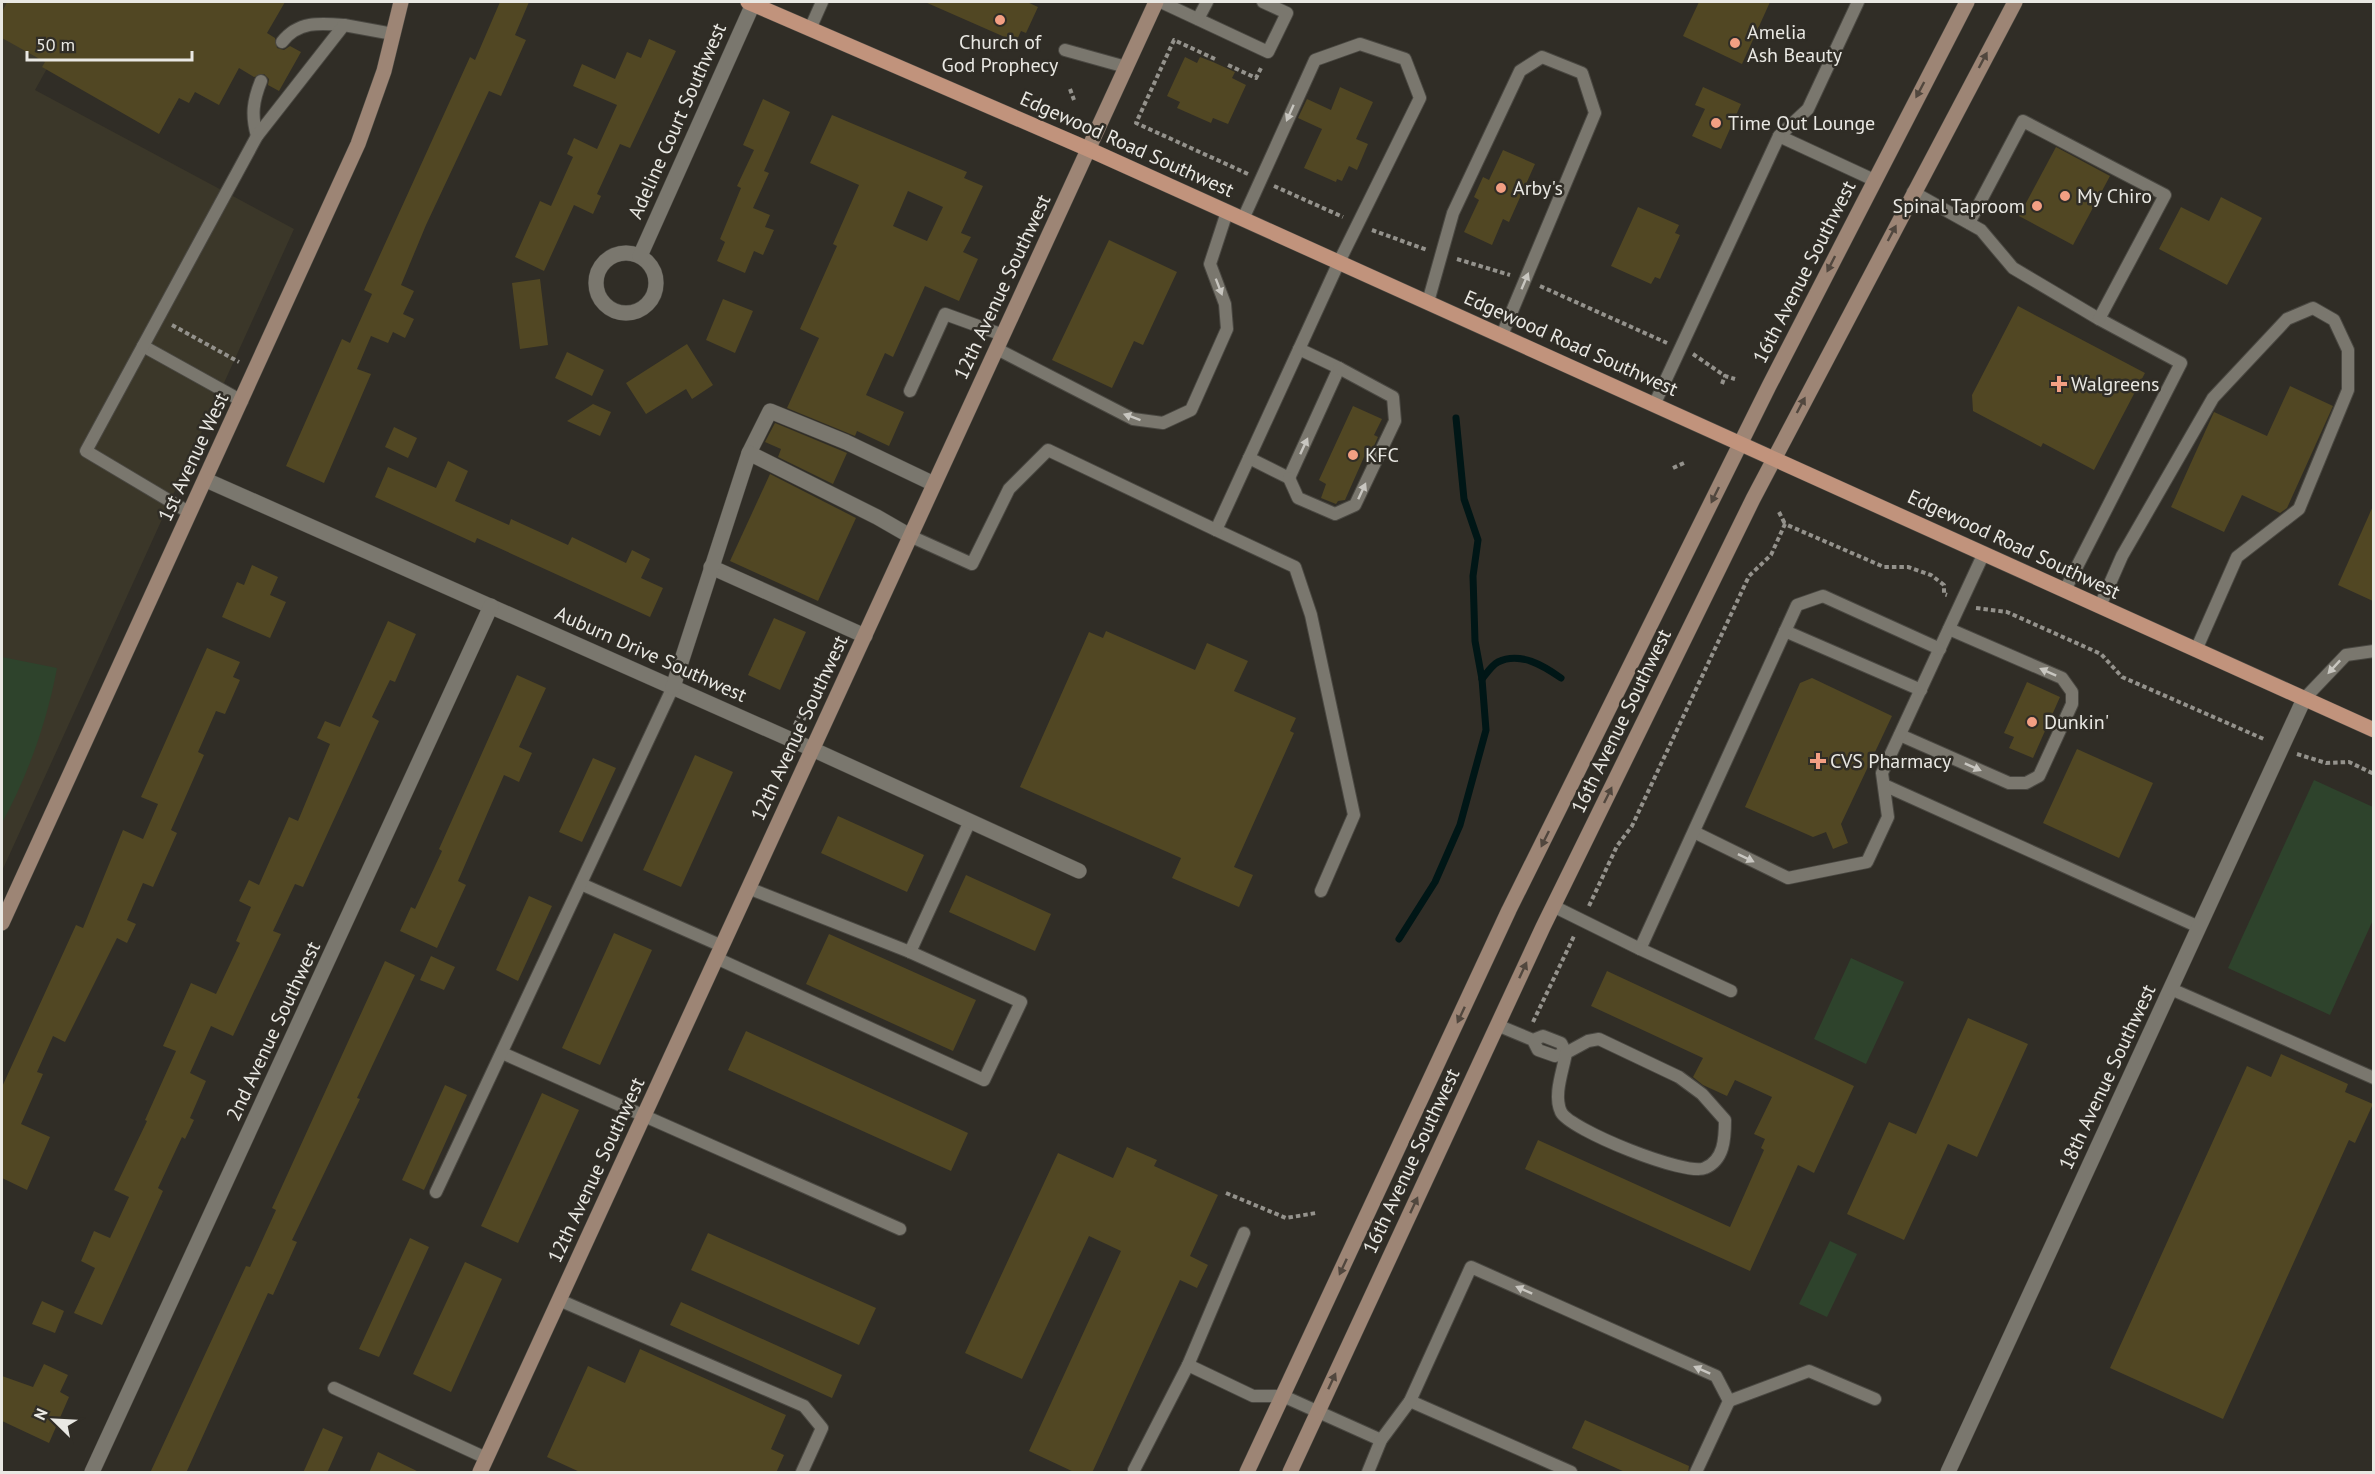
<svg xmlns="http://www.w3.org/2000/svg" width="2375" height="1474" font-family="'PT Sans',sans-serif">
<rect width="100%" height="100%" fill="#302d26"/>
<!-- built -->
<path fill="#3b3729" d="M2 2H84L35 90 294 229 2 871Z"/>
<!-- green -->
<g fill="#2e432c">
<path d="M2 657 57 668C47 722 28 775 2 823Z"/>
<path d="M2314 780 2373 807V920L2330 1015 2228 968Z"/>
<path d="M1851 958 1904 982 1866 1064 1814 1039Z"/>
<path d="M1830 1241 1857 1254 1827 1317 1799 1304Z"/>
</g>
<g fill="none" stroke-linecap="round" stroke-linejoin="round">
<!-- stream -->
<g stroke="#001616" stroke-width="7">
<path d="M1482 679C1486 674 1492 665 1498 662 1520 651 1544 666 1561 678"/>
<path d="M1399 939 1435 882 1460 825 1486 730 1482 679 1475 641 1473 576 1478 540 1464 499 1456 418"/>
</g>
</g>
<!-- building -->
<g fill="#514723" fill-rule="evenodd">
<path d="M7 2H285L267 33 275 38 277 48 284 50 290 46 301 52 279 91 268 85 269 79 264 74 254 77 239 68 219 105 195 92 189 103 179 98 159 134 42 67 45 62 2 38V12Z"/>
<path d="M500 2H529L515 35 526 40 501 96 489 91 426 225 401 285 414 291 403 314 414 319 405 338 393 332 388 343 371 336 357 369 371 374 324 483 286 466 342 339 350 343 372 294 364 290 470 57 475 60Z"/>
<path d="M925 2H1027L1038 7 1026 33 1021 31 1016 42Z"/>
<path d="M1699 2H1770L1742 64 1683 36Z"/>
<path d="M649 39 676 51 630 148 620 144 597 194 601 196 593 214 574 205 544 271 515 257 540 201 551 206 573 157 567 154 574 138 597 149 617 105 573 86 582 64 615 79 627 52 641 58Z"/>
<path d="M1185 57 1197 63 1200 57 1213 62 1235 72 1232 78 1246 85 1228 124 1213 118 1211 123 1177 108 1180 102 1167 96Z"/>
<path d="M1340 87 1373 102 1356 139 1368 144 1357 170 1349 166 1342 181 1337 179 1336 182 1304 168 1322 129 1298 118 1307 99 1331 110Z"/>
<path d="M1703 87 1741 104 1721 149 1692 136 1705 109 1695 105Z"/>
<path d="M763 99 790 112 764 171 769 173 753 208 770 215 765 227 774 230 763 255 754 251 745 273 717 261 725 242 720 239 741 188 737 186 754 150 743 145Z"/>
<path d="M832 115 967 172 964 178 983 186 961 233 971 237 963 252 978 259 959 301 925 286 893 357 885 353 866 395 904 412 889 446 857 431 855 436 787 408 819 338 800 329 837 246 833 244 859 185 810 163ZM908 191 943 207 927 241 893 226Z"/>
<path d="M2056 147 2110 176 2073 245 2019 216Z"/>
<path d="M1503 150 1535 164 1509 222 1503 219 1492 245 1464 232 1479 200 1474 197 1483 177 1489 180Z"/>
<path d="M2221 197 2262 218 2227 285 2159 249 2181 207 2209 221Z"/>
<path d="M1638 207 1679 225 1675 233 1680 235 1660 279 1655 277 1651 284 1611 266Z"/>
<path d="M1109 240 1177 272 1143 345 1134 341 1112 388 1052 360Z"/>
<path d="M540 279 548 345 520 349 512 283Z"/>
<path d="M723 299 753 311 735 353 706 340Z"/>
<path d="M2018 306 2145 373 2094 470 2043 443 2041 447 1973 411 1972 395Z"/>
<path d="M687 344 713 385 692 399 686 389 646 414 626 383Z"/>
<path d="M567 352 604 370 592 396 555 378Z"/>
<path d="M2290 386 2333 406 2287 508 2280 513 2242 495 2224 532 2171 507 2214 412 2267 436Z"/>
<path d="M593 404 611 412 600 436 567 421Z"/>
<path d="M1353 406 1382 419 1374 435 1378 437 1368 459 1364 457 1345 500 1338 501 1336 504 1321 498 1326 484 1319 480Z"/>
<path d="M775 423 847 453 833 484 778 457 781 449 765 442Z"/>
<path d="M394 427 417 438 408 458 385 447Z"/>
<path d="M448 461 468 471 455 501 509 525 511 519 568 545 572 537 626 563 632 550 650 559 641 578 663 588 650 617 477 538 475 543 375 497 388 467 436 488Z"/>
<path d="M770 474 856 518 818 601 730 561Z"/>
<path d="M2373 506V601L2338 585Z"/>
<path d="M252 565 278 577 270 595 286 602 270 638 222 617 237 582 244 585Z"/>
<path d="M774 618 806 632 780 690 748 675Z"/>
<path d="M388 621 416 634 395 682 390 680 372 717 379 721 303 887 295 884 273 931 281 934 233 1036 211 1026 190 1073 206 1081 190 1118 194 1120 185 1139 182 1137 158 1188 163 1191 102 1325 74 1313 95 1268 81 1261 94 1231 110 1238 129 1197 114 1190 147 1121 145 1120 176 1051 163 1046 191 983 216 994 240 943 236 941 251 907 239 901 249 880 259 885 289 817 298 821 330 744 317 738 325 721 340 727Z"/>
<path d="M1106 631 1195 670 1207 643 1248 661 1234 691 1296 718 1290 731 1294 733 1234 867 1253 875 1239 907 1172 878 1181 858 1020 787 1089 632 1103 638Z"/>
<path d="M207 648 240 662 233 677 240 680 225 714 216 711 198 752 204 755 171 830 177 833 153 887 143 883 127 920 136 924 127 943 117 938 65 1042 53 1036 37 1072 43 1074 21 1124 50 1137 27 1190 2 1178V1087L76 925 83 928 123 830 143 839 158 804 141 797Z"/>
<path d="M517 675 546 688 519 747 532 753 519 782 504 775 458 881 466 885 437 948 400 931 411 907 415 909 442 851 439 849Z"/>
<path d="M1812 678 1892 716 1841 824 1848 843 1833 849 1826 832 1813 837 1745 807 1800 683Z"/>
<path d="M2027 682 2060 697 2033 758 2009 748 2014 737 2004 733Z"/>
<path d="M2077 749 2153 783 2119 858 2043 823Z"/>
<path d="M695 755 733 772 681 887 643 870Z"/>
<path d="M593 758 616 768 582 842 559 832Z"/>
<path d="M838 816 924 855 907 892 821 853Z"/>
<path d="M966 875 1051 914 1035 951 949 912Z"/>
<path d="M529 896 552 906 518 981 496 970Z"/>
<path d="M614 933 652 950 600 1065 562 1048Z"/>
<path d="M829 934 976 1000 953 1051 806 984Z"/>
<path d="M431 956 455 967 444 990 420 980Z"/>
<path d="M385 961 415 975 357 1098 360 1099 292 1240 297 1242 273 1295 268 1293 186 1473H150L246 1266 250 1267 276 1210 272 1208Z"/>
<path d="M1607 971 1854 1086 1814 1173 1798 1165 1750 1271 1525 1169 1538 1140 1730 1227 1764 1150 1761 1148 1765 1139 1754 1134 1772 1097 1735 1080 1727 1096 1703 1085 1693 1077 1703 1058 1591 1006Z"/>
<path d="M1968 1018 2028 1044 1977 1157 1948 1144 1904 1240 1847 1214 1889 1122 1916 1134Z"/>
<path d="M746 1031 968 1133 951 1171 728 1070Z"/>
<path d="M2281 1054 2348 1084 2345 1092 2373 1104 2355 1143 2349 1140 2223 1419 2110 1368 2247 1066 2271 1077Z"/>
<path d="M445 1085 467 1095 424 1190 402 1180Z"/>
<path d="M542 1093 579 1110 518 1243 481 1226Z"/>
<path d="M1127 1147 1157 1160 1154 1166 1218 1195 1190 1256 1208 1265 1197 1288 1180 1280 1092 1473H1076L1029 1451 1121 1251 1089 1236 1022 1379 965 1353 1058 1153 1113 1178Z"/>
<path d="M708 1233 876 1308 859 1345 691 1270Z"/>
<path d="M410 1238 429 1247 379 1357 359 1349Z"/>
<path d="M465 1262 502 1279 451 1392 413 1374Z"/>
<path d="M42 1301 64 1311 55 1333 32 1324Z"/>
<path d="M681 1302 842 1375 832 1398 670 1325Z"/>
<path d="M640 1349 786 1415 771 1449 784 1455 776 1473H582L547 1457 588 1366 625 1383Z"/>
<path d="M44 1364 68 1375 60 1392 69 1397 49 1443 2 1421V1376L33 1387Z"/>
<path d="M1585 1420 1689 1466 1688 1473H1627L1572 1448Z"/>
<path d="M323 1428 343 1437 327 1473H303Z"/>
<path d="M378 1452 421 1473H369Z"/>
</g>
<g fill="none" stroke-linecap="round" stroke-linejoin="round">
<!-- lane casing -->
<g stroke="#4a4842" stroke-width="14">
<g id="lane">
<path d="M1161 2 1268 52 1287 13 1263 2"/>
<path d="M1858 2 1808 109 1779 136 1874 180"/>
<path d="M1198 19 1207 2"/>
<path d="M810 29 822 2"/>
<path d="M282 42C298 21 320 23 344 25"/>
<path d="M1065 50 1126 67"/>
<path d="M257 136C251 115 253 101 261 81"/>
<path d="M1913 192 1981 230 2013 268 2099 319 2181 363 2065 590"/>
<path d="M1969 223 2023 121 2165 195 2099 319"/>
<path d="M1428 302 1453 213 1520 71 1542 57 1582 73 1595 113 1502 335"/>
<path d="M143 346 242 401"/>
<path d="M997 349 1133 419 1163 423 1191 410 1227 329 1225 304 1210 264 1227 212"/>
<path d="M910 391 945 314 1003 335"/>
<path d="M1655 403 1779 136"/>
<path d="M1249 458 1289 478 1339 368 1299 349"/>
<path d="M1289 478 1298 498 1335 514 1355 505 1395 421 1393 397 1339 368"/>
<path d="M190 513 86 451 257 136 344 25 393 34"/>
<path d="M1216 530 1295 567 1311 615 1354 815 1321 891"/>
<path d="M910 536 972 564 1009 489 1048 450 1216 530 1339 262 1420 98 1405 59 1360 44 1315 60 1243 219"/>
<path d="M2100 606 2122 556 2213 398 2287 319 2313 308 2334 320 2348 350V390L2299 509 2237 557 2196 650"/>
<path d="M1785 631 1921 690"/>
<path d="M2304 699 2346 655 2374 651"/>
<path d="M1900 735 2009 783H2026L2039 776 2072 704V692L2062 678 1949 629"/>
<path d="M1884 785 2199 927"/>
<path d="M1694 832 1788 878 1867 862 1888 817 1882 773 1984 553"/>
<path d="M581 884 722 946"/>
<path d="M748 888 910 952 970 821"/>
<path d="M1553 906 1640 949 1797 605 1823 596 1940 649"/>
<path d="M1640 949 1731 991"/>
<path d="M716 958 984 1080 1021 1002 910 952"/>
<path d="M2171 989 2374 1078"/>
<path d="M1497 1025 1533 1040 1538 1050 1555 1056 1566 1053 1561 1043 1543 1036 1533 1040"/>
<path d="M1599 1039 1679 1077 1702 1094 1725 1120C1725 1139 1724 1160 1705 1168 1687 1177 1570 1130 1561 1112 1553 1095 1563 1071 1566 1053L1588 1041Z"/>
<path d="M502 1053 900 1229"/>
<path d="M436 1192 673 687"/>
<path d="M559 1300 804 1406 822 1428 802 1472"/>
<path d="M1188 1365 1244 1233"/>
<path d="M334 1388 486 1458"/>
<path d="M1410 1401 1571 1472"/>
<path d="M1729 1401 1809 1371 1875 1399"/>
<path d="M1134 1470 1188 1365 1253 1396H1283L1381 1440"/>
<path d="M1368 1472 1381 1440 1410 1401 1471 1267 1716 1376 1729 1401 1696 1472"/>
</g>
</g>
<!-- street casing -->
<g stroke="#4a4842" stroke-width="16">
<g id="street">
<circle cx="626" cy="283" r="30"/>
<path d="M640 256 753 4"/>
<path d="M749 453 770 411 846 442 934 484"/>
<path d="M206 480 812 749 1079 871"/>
<path d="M711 567 865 636"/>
<path d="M673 687 749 453 877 517 910 536"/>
<path d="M92 1472 491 606"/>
<path d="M1948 1472 2304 699"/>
</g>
</g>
<!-- secondary casing -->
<g stroke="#4a4842" stroke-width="16">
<g id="secondary">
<path d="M2 923 358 144 384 71 401 2"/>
<path d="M480 1472 1156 2"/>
<path d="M1247 1472 1509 910 1769 386 1967 2"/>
<path d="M1290 1472 1543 927 1753 499 2015 2"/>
</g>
</g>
<!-- primary casing -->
<g stroke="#4a4842" stroke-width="16">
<path id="primary" d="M748 2 1088 149 2374 730"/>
</g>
<!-- path -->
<g stroke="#94928c" stroke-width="4" stroke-dasharray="4.5 3" stroke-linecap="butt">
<path d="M1215 59 1174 40 1136 123 1248 174"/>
<path d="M1228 65 1256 78 1262 66"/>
<path d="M1070 89 1074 100"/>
<path d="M1274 186 1343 217"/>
<path d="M1372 230 1427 250"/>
<path d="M1457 259 1510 275"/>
<path d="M1540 286 1667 343"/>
<path d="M172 325 239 362"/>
<path d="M1693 354 1725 376"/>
<path d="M1722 384 1725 376 1735 379"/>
<path d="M1673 468 1684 463"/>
<path d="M1779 512 1785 524"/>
<path d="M1976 608 2007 612 2101 654 2122 677 2266 740"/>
<path d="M795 725 799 716 806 719"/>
<path d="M2297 754 2326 763 2349 762 2374 774"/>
<path d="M1589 906 1617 846 1632 826 1749 576 1771 555 1785 524 1884 567H1908L1931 575 1944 585V594L1947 595"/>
<path d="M1533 1022 1575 934"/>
<path d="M1226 1193 1286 1218 1316 1213"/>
</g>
<!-- lane -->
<use href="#lane" stroke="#7a776e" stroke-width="12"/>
<!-- street -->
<use href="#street" stroke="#7a776e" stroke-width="15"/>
<!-- secondary -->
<use href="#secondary" stroke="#9d8575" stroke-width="15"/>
<!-- primary -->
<use href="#primary" stroke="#c1937c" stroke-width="15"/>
</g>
<!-- one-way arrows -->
<defs><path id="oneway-solid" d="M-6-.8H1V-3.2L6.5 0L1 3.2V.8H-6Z" transform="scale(1.5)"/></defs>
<g fill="#51473e">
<use href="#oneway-solid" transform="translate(1983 60) rotate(-62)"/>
<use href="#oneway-solid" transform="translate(1920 90) rotate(118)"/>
<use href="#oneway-solid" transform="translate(1892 233) rotate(-62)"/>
<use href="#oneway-solid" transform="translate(1831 264) rotate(117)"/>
<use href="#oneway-solid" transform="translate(1801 405) rotate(-62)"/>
<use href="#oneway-solid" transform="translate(1715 495) rotate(116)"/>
<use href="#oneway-solid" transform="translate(1608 795) rotate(-64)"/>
<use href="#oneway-solid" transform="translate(1545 839) rotate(116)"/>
<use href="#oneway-solid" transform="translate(1523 970) rotate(-65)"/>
<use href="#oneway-solid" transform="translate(1461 1015) rotate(115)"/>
<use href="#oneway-solid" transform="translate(1414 1205) rotate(-65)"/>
<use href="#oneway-solid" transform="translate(1343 1267) rotate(115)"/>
<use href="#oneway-solid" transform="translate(1332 1381) rotate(-65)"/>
</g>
<g fill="#c8c6c0">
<use href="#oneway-solid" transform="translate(1290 113) rotate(114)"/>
<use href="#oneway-solid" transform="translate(1525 281) rotate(-67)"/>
<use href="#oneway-solid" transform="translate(1219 287) rotate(69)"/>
<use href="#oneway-solid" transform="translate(1132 417) rotate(-160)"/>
<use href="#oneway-solid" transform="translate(1304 446) rotate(-65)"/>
<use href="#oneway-solid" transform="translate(1362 491) rotate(-65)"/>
<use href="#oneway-solid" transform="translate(2334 667) rotate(133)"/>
<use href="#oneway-solid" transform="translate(2048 672) rotate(-156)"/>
<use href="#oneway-solid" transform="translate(1973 767) rotate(24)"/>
<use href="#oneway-solid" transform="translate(1746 858) rotate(26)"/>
<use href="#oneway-solid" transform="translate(1524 1290) rotate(-156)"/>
<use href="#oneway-solid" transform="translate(1702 1370) rotate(-156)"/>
</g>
<!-- markers -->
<g fill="#f39f83" stroke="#302d26" stroke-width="2">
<circle cx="1000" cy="20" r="6"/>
<circle cx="1735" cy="43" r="6"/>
<circle cx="1716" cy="123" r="6"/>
<circle cx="1501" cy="188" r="6"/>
<circle cx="2065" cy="196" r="6"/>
<circle cx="2037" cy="206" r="6"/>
<path d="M2056 375h6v6h6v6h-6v6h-6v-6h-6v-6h6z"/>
<circle cx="1353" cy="455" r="6"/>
<circle cx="2032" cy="722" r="6"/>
<path d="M1815 752h6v6h6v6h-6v6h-6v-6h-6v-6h6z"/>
</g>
<g text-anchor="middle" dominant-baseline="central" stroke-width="5" stroke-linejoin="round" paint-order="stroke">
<!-- poi labels -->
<g font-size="20" fill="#e9e8e3" stroke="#302d26" text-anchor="start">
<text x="1747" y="32">Amelia<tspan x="1747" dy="23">Ash Beauty</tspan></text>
<text x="1000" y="42" text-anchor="middle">Church of<tspan x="1000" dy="23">God Prophecy</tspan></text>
<text x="1728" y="123">Time Out Lounge</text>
<text x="1513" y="188">Arby's</text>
<text x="2077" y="196">My Chiro</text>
<text x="2025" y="206" text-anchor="end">Spinal Taproom</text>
<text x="2071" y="384">Walgreens</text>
<text x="1365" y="455">KFC</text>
<text x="2044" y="722">Dunkin'</text>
<text x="1830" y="761">CVS Pharmacy</text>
</g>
<!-- street labels -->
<g font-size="20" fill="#e9e8e3" stroke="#302d26">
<text transform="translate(677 121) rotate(-66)">Adeline Court Southwest</text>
<text transform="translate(1127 144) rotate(24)">Edgewood Road Southwest</text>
<text transform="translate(1804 272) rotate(-63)">16th Avenue Southwest</text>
<text transform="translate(1002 287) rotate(-65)">12th Avenue Southwest</text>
<text transform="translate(1571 343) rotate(24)">Edgewood Road Southwest</text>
<text transform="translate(193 457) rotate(-65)">1st Avenue West</text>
<text transform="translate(2014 544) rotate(25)">Edgewood Road Southwest</text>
<text transform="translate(651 654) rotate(24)">Auburn Drive Southwest</text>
<text transform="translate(1621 721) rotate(-64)">16th Avenue Southwest</text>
<text transform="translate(799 728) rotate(-65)">12th Avenue Southwest</text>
<text transform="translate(273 1031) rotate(-65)">2nd Avenue Southwest</text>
<text transform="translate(2107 1077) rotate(-65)">18th Avenue Southwest</text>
<text transform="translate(1411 1161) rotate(-65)">16th Avenue Southwest</text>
<text transform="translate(596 1170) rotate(-65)">12th Avenue Southwest</text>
</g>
</g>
<!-- border -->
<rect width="2375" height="1474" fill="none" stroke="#e9e8e3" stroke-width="6"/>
<!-- north arrow -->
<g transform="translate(54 1420) rotate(294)" stroke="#302d26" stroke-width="4.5" paint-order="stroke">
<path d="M0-4.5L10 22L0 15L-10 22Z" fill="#e9e8e3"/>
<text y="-9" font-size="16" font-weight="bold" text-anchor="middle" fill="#e9e8e3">N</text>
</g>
<!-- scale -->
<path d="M27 51v9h165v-9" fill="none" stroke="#e9e8e3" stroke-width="3"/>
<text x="36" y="51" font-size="18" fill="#e9e8e3" stroke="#302d26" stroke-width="4.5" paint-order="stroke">50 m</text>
</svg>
